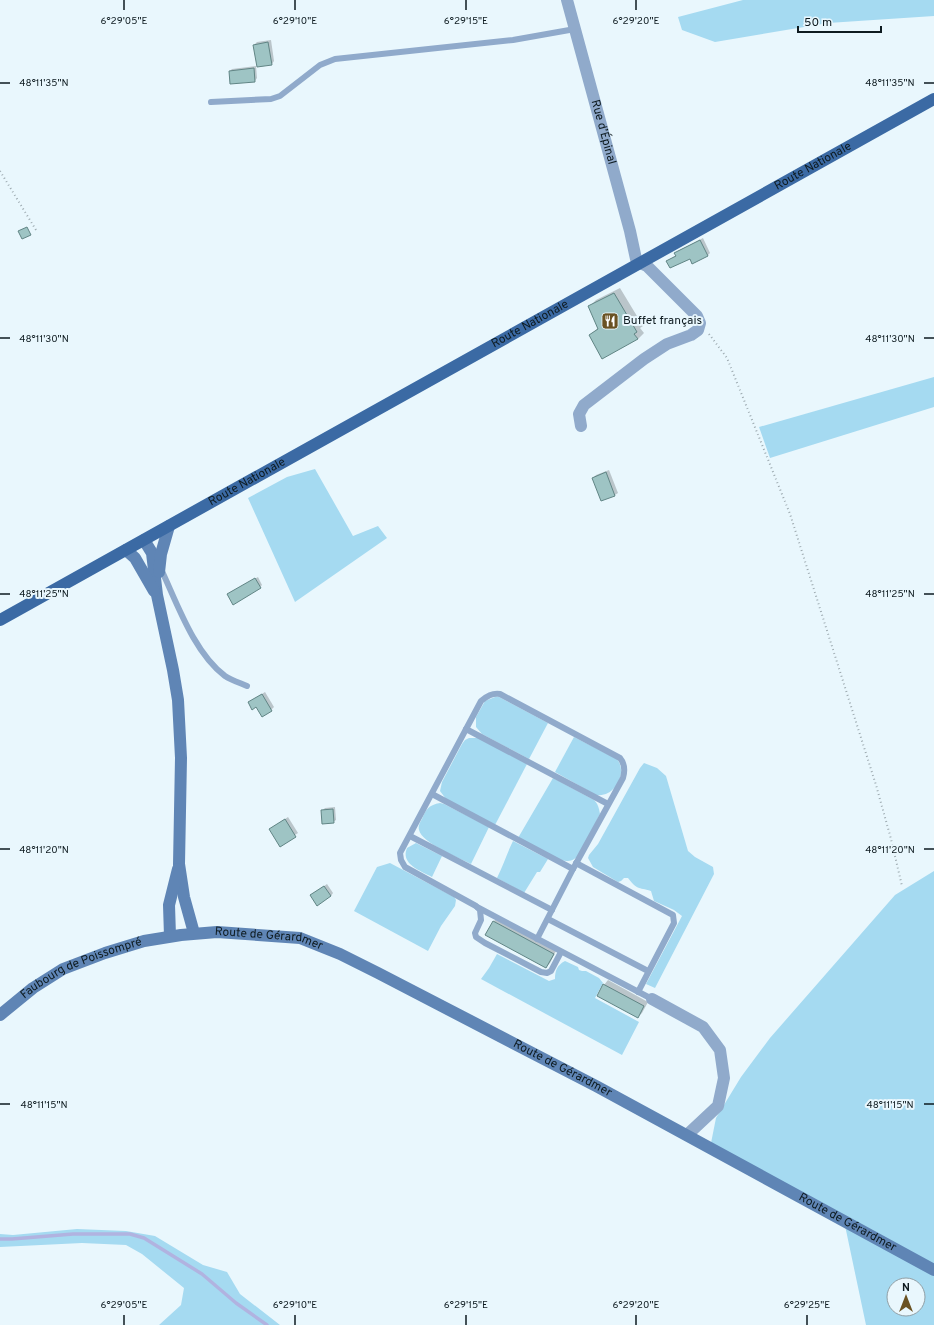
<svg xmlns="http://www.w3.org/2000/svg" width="934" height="1325" font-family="Overpass,sans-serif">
<rect width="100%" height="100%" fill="#e9f7fd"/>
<!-- green -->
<g fill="#a5daf1" fill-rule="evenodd">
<path d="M743 0H934V16L828 23 715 42 682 30 678 17Z"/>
<path d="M934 377V407L770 458 759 427Z"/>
<path d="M315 469 353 536 378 526 387 538 295 602 248 498 287 477Z"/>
<path d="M495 697H499L548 723 529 759 482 734 476 727V717L485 701Z"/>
<path d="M574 737 617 759C628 773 615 798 596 795L555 772Z"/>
<path d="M469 738H478L527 764 495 825 446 799 440 791 442 782 462 744 465 740Z"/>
<path d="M644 763 657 768 666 776 688 851 695 857 713 867 714 874 655 988 646 984 682 916 674 910 654 901 651 891C638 887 637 890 628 878H624L621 881 618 882 593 867 588 858 589 855 598 844 640 768Z"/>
<path d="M553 778 594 800C598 804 599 808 600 814L579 855C576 858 572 861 568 861 557 862 529 843 518 838Z"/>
<path d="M440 803 444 804 489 827 471 864C459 858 422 843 419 830 418 826 420 822 422 819 426 809 429 805 440 803Z"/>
<path d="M513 841 548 859 540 872H537L524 893 497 878C503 866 507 853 513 841Z"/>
<path d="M416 843 442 856 432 877C421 871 400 864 407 848Z"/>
<path d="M390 863 454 897 456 900 455 906 441 926 428 951 354 911 377 867Z"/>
<path d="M934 871V1325H866L843 1216 711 1143 716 1118 741 1077 770 1038 895 895ZM894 1285H918V1309H894Z"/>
<path d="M497 954 549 981 555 979C555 971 557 965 565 961L578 967 579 970 582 971H586L599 978 603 983 595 998 639 1022 622 1055 481 979 489 968Z"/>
<path d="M77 1229 126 1231 155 1236 203 1265 227 1272 240 1294 280 1325H159L181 1305 184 1288 142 1254 126 1245 82 1243 0 1247V1234L13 1235Z"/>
</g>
<!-- shadow -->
<g fill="#0003">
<path d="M271 40 274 61 272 64 254 45 257 42Z"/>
<path d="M256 66 257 78 255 81 231 83 230 71 232 69Z"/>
<path d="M703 238 710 253 708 255 693 263 690 257 667 261 676 255 678 251Z"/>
<path d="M620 288 643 326 640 328 644 333 638 339 590 335 598 328 590 306 596 300Z"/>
<path d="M609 470 618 493 615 495 601 500 593 478 596 475Z"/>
<path d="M258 577 262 585 260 587 228 594Z"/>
<path d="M265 692 274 707 271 710 256 706 249 702Z"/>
<path d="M335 807 336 820 333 822 322 811 325 808Z"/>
<path d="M288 817 298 833 280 845 270 829Z"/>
<path d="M327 884 333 893 331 896 311 895Z"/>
<path d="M498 917 557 949 550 963 546 967 487 935 494 921Z"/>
<path d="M608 980 648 1002 642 1013 638 1017 604 985Z"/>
</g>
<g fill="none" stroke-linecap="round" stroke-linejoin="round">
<!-- stream -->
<path stroke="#b1b3e0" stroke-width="3.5" d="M0 1239H12L73 1234H130L144 1238 202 1274 236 1303 267 1325"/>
</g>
<!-- building -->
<g fill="#9ec4c4" stroke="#618585">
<path d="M268 42 272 65 257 67 253 45Z"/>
<path d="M254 68 255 82 230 84 229 71Z"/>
<path d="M27 227 31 235 22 239 18 231Z"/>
<path d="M700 240 708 256 692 264 690 259 670 268 666 261 676 256 674 253Z"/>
<path d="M614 293 637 332 634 334 638 339 602 359 589 335 598 329 588 306Z"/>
<path d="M606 472 615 496 601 501 592 478Z"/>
<path d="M255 578 261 588 233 605 227 594Z"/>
<path d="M262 694 272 711 262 717 256 707 252 710 248 702Z"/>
<path d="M333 809 334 823 322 824 321 810Z"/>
<path d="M285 819 296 837 280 847 269 829Z"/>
<path d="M324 886 331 896 317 906 310 895Z"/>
<path d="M493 921 554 954 546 968 485 935Z"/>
<path d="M603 984 644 1006 638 1018 597 996Z"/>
</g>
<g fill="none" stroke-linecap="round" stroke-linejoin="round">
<!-- path -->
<g stroke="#9eabb1" stroke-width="2" stroke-dasharray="1 3" stroke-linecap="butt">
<path d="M0 171 36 230"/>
<path d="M709 334 727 358 790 514 876 785 891 839 902 886"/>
</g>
<!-- service -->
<g stroke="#90aacb" stroke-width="6">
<path d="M211 102 271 99 280 96 320 65 335 59 513 40 575 29"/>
<path d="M161 569C177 603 194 653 225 676 231 680 240 683 247 686"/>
<path d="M466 729 608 804"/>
<path d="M432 794 573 869"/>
<path d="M410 836 552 910"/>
<path d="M576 863 673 915 674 923 638 992"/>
<path d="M477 907 652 999"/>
<path d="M548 919 648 971"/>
<path d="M537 939 573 869 623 778C625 771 625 764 620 758L500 694C492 693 487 696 481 701L400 853 401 860 405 867 476 906 480 910 481 920 475 933 476 937 485 943 541 972 547 973 551 971 561 952"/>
</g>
<!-- minor -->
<g stroke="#90aacb" stroke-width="12">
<path id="s1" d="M567 0 630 231 636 259 640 263 647 266 697 316 700 323 698 330 691 335 667 344 644 359 584 405 579 414 581 426"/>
<path d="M652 999 703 1027 720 1050 724 1078 718 1106 687 1135"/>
</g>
<!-- secondary -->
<g stroke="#5f85b5" stroke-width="12">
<path d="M144 540 152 553 157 595 173 670 178 700 181 758 179 864 184 897 194 933"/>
<path d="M126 550 135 558 154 591"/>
<path d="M159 572 161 554 169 526"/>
<path d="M170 936 169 905 178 869"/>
<path id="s2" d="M0 1015 33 988 63 969 105 953 144 941 181 935 217 932 300 938 340 954 378 973 596 1086 934 1270"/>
</g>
<!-- primary -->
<path stroke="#3b6aa4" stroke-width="12" id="s3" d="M0 620 934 99"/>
</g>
<!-- ticks -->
<path fill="none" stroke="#0e1b20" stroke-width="1.5" d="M124 0V10M295 0V10M466 0V10M636 0V10M0 83H10M924 83H934M0 338H10M924 338H934M0 594H10M924 594H934M0 849H10M924 849H934M0 1104H10M924 1104H934M124 1315V1325M295 1315V1325M466 1315V1325M636 1315V1325M807 1315V1325"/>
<!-- icons -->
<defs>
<g id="restaurant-square" transform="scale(0.9)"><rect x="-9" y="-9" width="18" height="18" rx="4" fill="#6a5223" stroke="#e9f7fd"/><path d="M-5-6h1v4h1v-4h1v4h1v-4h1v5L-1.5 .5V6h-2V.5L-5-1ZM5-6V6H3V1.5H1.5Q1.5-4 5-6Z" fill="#fff"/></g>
</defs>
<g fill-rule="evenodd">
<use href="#restaurant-square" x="610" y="321"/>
</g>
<g text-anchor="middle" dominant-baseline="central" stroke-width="4" stroke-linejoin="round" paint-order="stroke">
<!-- street labels -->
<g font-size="12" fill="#0e1b20" stroke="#e9f7fd">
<text stroke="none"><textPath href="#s1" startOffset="137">Rue d’Épinal</textPath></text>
<text stroke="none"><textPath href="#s3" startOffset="931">Route Nationale</textPath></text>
<text stroke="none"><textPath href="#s3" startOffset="607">Route Nationale</textPath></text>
<text stroke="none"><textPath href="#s3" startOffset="283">Route Nationale</textPath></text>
<text stroke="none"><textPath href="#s2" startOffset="290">Route de Gérardmer</textPath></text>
<text stroke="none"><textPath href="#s2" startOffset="95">Faubourg de Poissompré</textPath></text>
<text stroke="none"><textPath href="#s2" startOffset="614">Route de Gérardmer</textPath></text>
<text stroke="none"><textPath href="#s2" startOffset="938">Route de Gérardmer</textPath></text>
</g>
<!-- poi labels -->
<g font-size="12" fill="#0e1b20" stroke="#e9f7fd" text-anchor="start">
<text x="623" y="321">Buffet français</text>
</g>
</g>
<g font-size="10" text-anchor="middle" fill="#0e1b20" stroke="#e9f7fd" stroke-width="4" stroke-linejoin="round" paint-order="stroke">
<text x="124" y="24">6°29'05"E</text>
<text x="295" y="24">6°29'10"E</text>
<text x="466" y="24">6°29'15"E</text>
<text x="636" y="24">6°29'20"E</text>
<text x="44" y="86">48°11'35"N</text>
<text x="890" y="86">48°11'35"N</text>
<text x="44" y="342">48°11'30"N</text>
<text x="890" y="342">48°11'30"N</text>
<text x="44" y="597">48°11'25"N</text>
<text x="890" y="597">48°11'25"N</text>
<text x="44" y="853">48°11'20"N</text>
<text x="890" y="853">48°11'20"N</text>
<text x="44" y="1108">48°11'15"N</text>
<text x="890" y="1108">48°11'15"N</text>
<text x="124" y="1308">6°29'05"E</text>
<text x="295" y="1308">6°29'10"E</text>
<text x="466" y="1308">6°29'15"E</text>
<text x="636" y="1308">6°29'20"E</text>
<text x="807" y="1308">6°29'25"E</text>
</g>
<!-- north arrow -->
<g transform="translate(906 1297)"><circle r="19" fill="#e9f7fd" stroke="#919fa5"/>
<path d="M0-3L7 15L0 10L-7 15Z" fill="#6a5223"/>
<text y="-6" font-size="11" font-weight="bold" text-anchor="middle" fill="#0e1b20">N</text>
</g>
<!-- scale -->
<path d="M798 26v6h83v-6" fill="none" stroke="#0e1b20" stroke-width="2"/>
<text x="804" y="26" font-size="12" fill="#0e1b20" stroke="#e9f7fd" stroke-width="3" paint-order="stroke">50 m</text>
</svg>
